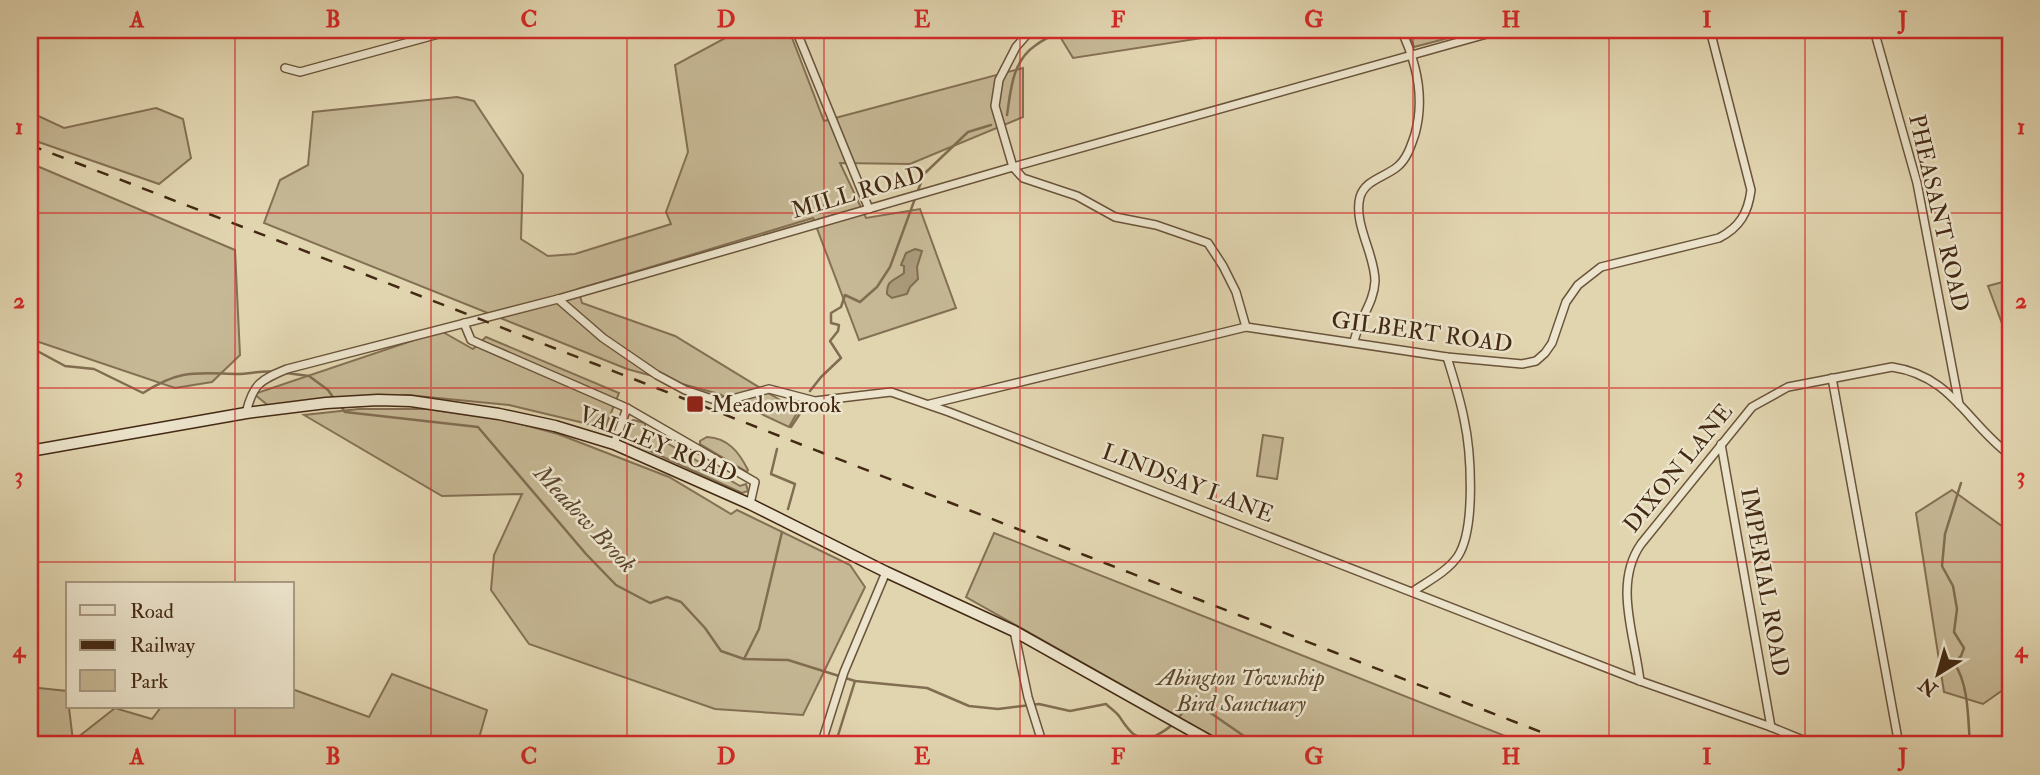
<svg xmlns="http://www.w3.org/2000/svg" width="2040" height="775" font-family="'IM FELL Double Pica',serif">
<rect width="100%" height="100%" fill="#e1d5b0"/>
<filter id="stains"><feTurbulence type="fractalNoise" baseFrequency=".00286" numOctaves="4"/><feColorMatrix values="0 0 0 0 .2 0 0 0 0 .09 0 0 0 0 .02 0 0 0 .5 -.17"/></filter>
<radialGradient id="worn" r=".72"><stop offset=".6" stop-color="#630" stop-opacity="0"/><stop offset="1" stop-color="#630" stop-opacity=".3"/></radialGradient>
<!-- green -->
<g fill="#c6b895" stroke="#847054" stroke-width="2">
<path d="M740 30H789L824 121 1023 68V117L910 164 840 163 866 218 920 209 956 308 859 340 813 218 578 289 582 303 675 336 798 411 789 427 719 394 627 369 264 223 280 180 308 165 313 112 457 97 474 101 523 175 521 239 548 256 575 254 671 224 666 212 688 152 675 65Z"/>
<path d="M1056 30H1235V33L1073 58Z"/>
<path d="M1407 30H1479L1414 47Z"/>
<path d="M156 108 183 119 191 158 159 184 30 139V112L64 128Z"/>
<path d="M30 163 235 250 240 355 212 382 175 388 30 339Z"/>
<path d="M2010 280V345L1988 286Z"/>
<path d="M441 331 473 349 486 337 619 393 605 428 509 405 407 395 270 407 254 394Z"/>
<path d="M359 409H428L506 420 558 434 669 477 731 514 737 510 850 565 865 587 803 715 715 709 529 644 491 590 494 555 522 494 442 496 304 415Z"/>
<path d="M633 420 645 423V430L740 486 746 484 748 491 742 493 630 442C623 434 624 426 633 420Z"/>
<path d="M1263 435 1283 438 1277 479 1257 476Z"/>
<path d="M707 437C728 438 739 452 748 470L747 472 700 444V441Z"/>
<path d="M1952 490 2010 532V685L1983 704 1944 692 1916 513Z"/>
<path d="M994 533 1528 745H1228L966 597Z"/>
<path d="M392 674 487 710 477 745H30V687L67 691 73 741 115 708 152 719 161 707H292V689L369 717Z"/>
</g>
<!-- water -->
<path fill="#ab9b7b" stroke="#816d51" stroke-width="2" d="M915 249 922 251 917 267 918 279 910 287 907 294 892 298 887 294C887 279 894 281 904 273V266L901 265 906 253Z"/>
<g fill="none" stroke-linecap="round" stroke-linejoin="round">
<!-- stream -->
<g stroke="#816d51" stroke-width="2.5">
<path d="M1007 115C1011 89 1012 61 1036 45 1043 40 1052 36 1059 30"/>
<path d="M30 347 65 366 94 369 143 393C180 369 195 373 237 374 251 374 262 370 276 372"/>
<path d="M286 373 309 376 328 390 335 400"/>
<path d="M810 391 821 377 841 358 830 341 838 331 839 325 831 323V313L841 307 845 295 860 302 877 287 890 267 924 174 968 132 991 125"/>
<path d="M340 405 345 412 478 427 586 554 616 585 650 603 667 597 681 602 705 628 721 651 744 659 788 660 855 681 927 688 969 706 998 709 1039 704 1070 711 1106 704C1110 708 1116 712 1119 716 1128 729 1136 744 1155 736 1163 732 1168 729 1174 723"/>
<path d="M2004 415 2010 406"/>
<path d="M791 427 803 409"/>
<path d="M777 449 771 474 795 484 788 509"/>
<path d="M1961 483 1945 534 1942 566 1953 586 1957 609 1954 632 1964 648 1961 656 1954 663C1969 684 1968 720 1970 745"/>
<path d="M744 659 759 629 782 532"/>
<path d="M1178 718 1187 708 1199 705 1257 745"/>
<path d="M835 745 855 681"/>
</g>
<!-- street casing -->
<g stroke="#6a543a" stroke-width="10">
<g id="street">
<path d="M796 30 869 209"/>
<path d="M1031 30 1016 47 999 80 995 106 1013 167 1023 178 1077 196 1115 217 1156 225 1208 243 1223 266 1236 292 1246 327"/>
<path d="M1874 30 1917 183 1959 404"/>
<path d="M285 68 300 72 453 30"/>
<path d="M558 299 603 338 657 375 685 390 721 402 769 389 815 401 891 392 949 412 1640 681 1771 727 1815 745"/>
<path d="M464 323 471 340 627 408 755 482 750 504"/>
<path d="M1354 342C1358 320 1374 304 1375 281 1375 254 1353 224 1360 197 1365 180 1385 177 1397 167 1407 159 1411 146 1415 134 1425 98 1417 63 1401 30"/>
<path d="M1832 378 1899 745"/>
<path d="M930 404 1246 327 1447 357 1522 364 1536 361 1545 353 1552 343 1566 302 1578 285 1601 267 1719 238C1740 227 1748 213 1751 190L1710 30"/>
<path d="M246 413C253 384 260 380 287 369L558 299 1013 167 1501 30"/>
<path d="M614 444 627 408"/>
<path d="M1721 444 1771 727"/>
<path d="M1412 592C1428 581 1447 572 1458 556 1476 528 1471 451 1464 419 1460 398 1453 377 1447 357"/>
<path d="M1014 631 1028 697 1043 745"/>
<path d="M1640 681C1635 636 1613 584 1641 544L1752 407 1788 387 1892 367C1952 376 1966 422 2010 455"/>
<path d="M821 745 844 672 886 572"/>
</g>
</g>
<!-- secondary casing -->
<g stroke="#432913" stroke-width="13">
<path id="secondary" d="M30 451 246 413 326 403 378 400 411 401 499 414 555 426 614 444 750 504 886 572 1014 631 1217 745"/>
</g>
<!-- street -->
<use href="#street" stroke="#ece4cc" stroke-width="7"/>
<!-- secondary -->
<use href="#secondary" stroke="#ece4cc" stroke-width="10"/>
<!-- rail -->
<path stroke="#432913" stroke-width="2.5" stroke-dasharray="12 12" stroke-linecap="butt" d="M30 145C546 343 1059 547 1575 745"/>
</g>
<!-- grid -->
<path fill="none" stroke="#d62828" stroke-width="2" stroke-opacity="0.55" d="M235 30V584M431 30V745M627 30V745M824 30V745M1020 30V745M1216 30V745M1413 30V745M1609 30V745M1805 30V745M30 213H2010M30 388H2010M30 562H2010M235 707V745"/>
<!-- markers -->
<rect fill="#8f2418" stroke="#ece4cc" stroke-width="2.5" x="686" y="395" width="18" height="18" rx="3.5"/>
<g text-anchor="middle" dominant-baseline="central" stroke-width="5" stroke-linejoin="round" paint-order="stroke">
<!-- street labels -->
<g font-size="23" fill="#432913" stroke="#ece4cc">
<text transform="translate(858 192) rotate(-16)">MILL ROAD</text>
<text transform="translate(1939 213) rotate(77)">PHEASANT ROAD</text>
<text transform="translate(1422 332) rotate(8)">GILBERT ROAD</text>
<text transform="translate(658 444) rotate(22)">VALLEY ROAD</text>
<text transform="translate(1678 468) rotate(-51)">DIXON LANE</text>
<text transform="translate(1188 483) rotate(21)">LINDSAY LANE</text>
<text transform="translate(1765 582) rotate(80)">IMPERIAL ROAD</text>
</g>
<!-- poi labels -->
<g font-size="23" fill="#432913" stroke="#ece4cc" text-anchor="start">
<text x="711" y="404">Meadowbrook</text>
</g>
<!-- park labels -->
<g font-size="23" font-style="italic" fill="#5d462d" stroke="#ece4cc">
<text x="1241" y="677">Abington Township<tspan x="1241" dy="26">Bird Sanctuary</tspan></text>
</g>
<!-- water labels -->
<g font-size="24" font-style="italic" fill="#5d462d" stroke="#ece4cc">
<text transform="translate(585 519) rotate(47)">Meadow Brook</text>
</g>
</g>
<!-- margin -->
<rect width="2040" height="775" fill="none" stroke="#e1d5b0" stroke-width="77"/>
<!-- legend -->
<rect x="66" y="582" width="228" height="126" fill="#ece4cc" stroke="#a89982" stroke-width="2"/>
<rect x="80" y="605" width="35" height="10" fill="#ece4cc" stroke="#a89982" stroke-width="2"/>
<text x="130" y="618" font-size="21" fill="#432913">Road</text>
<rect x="80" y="640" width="35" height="10" fill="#432913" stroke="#a89982" stroke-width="2"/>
<text x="130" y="652" font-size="21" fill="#432913">Railway</text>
<rect x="80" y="670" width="35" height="21" fill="#c6b895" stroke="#a89982" stroke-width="2"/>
<text x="130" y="688" font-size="21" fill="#432913">Park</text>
<!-- north arrow -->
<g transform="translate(1938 674) rotate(217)" stroke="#ece4cc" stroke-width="5" paint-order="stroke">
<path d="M0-5L12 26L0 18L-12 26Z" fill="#432913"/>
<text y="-10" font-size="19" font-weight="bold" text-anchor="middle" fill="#432913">N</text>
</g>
<rect x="38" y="38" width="1964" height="698" fill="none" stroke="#d62828" stroke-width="2.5"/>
<g font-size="23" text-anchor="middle" font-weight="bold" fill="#d62828">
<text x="137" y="27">A</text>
<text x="333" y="27">B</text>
<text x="529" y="27">C</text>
<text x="726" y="27">D</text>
<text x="922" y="27">E</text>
<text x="1118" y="27">F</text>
<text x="1314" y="27">G</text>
<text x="1511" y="27">H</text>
<text x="1707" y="27">I</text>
<text x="1903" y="27">J</text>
<text x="19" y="134">1</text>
<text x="2021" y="134">1</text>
<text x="19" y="308">2</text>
<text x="2021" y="308">2</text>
<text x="19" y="483">3</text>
<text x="2021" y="483">3</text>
<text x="19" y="657">4</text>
<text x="2021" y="657">4</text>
<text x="137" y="764">A</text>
<text x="333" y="764">B</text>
<text x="529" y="764">C</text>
<text x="726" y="764">D</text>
<text x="922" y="764">E</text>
<text x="1118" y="764">F</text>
<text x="1314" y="764">G</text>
<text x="1511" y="764">H</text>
<text x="1707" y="764">I</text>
<text x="1903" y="764">J</text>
</g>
<rect width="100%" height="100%" filter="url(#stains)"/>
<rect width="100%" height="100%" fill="url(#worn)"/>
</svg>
